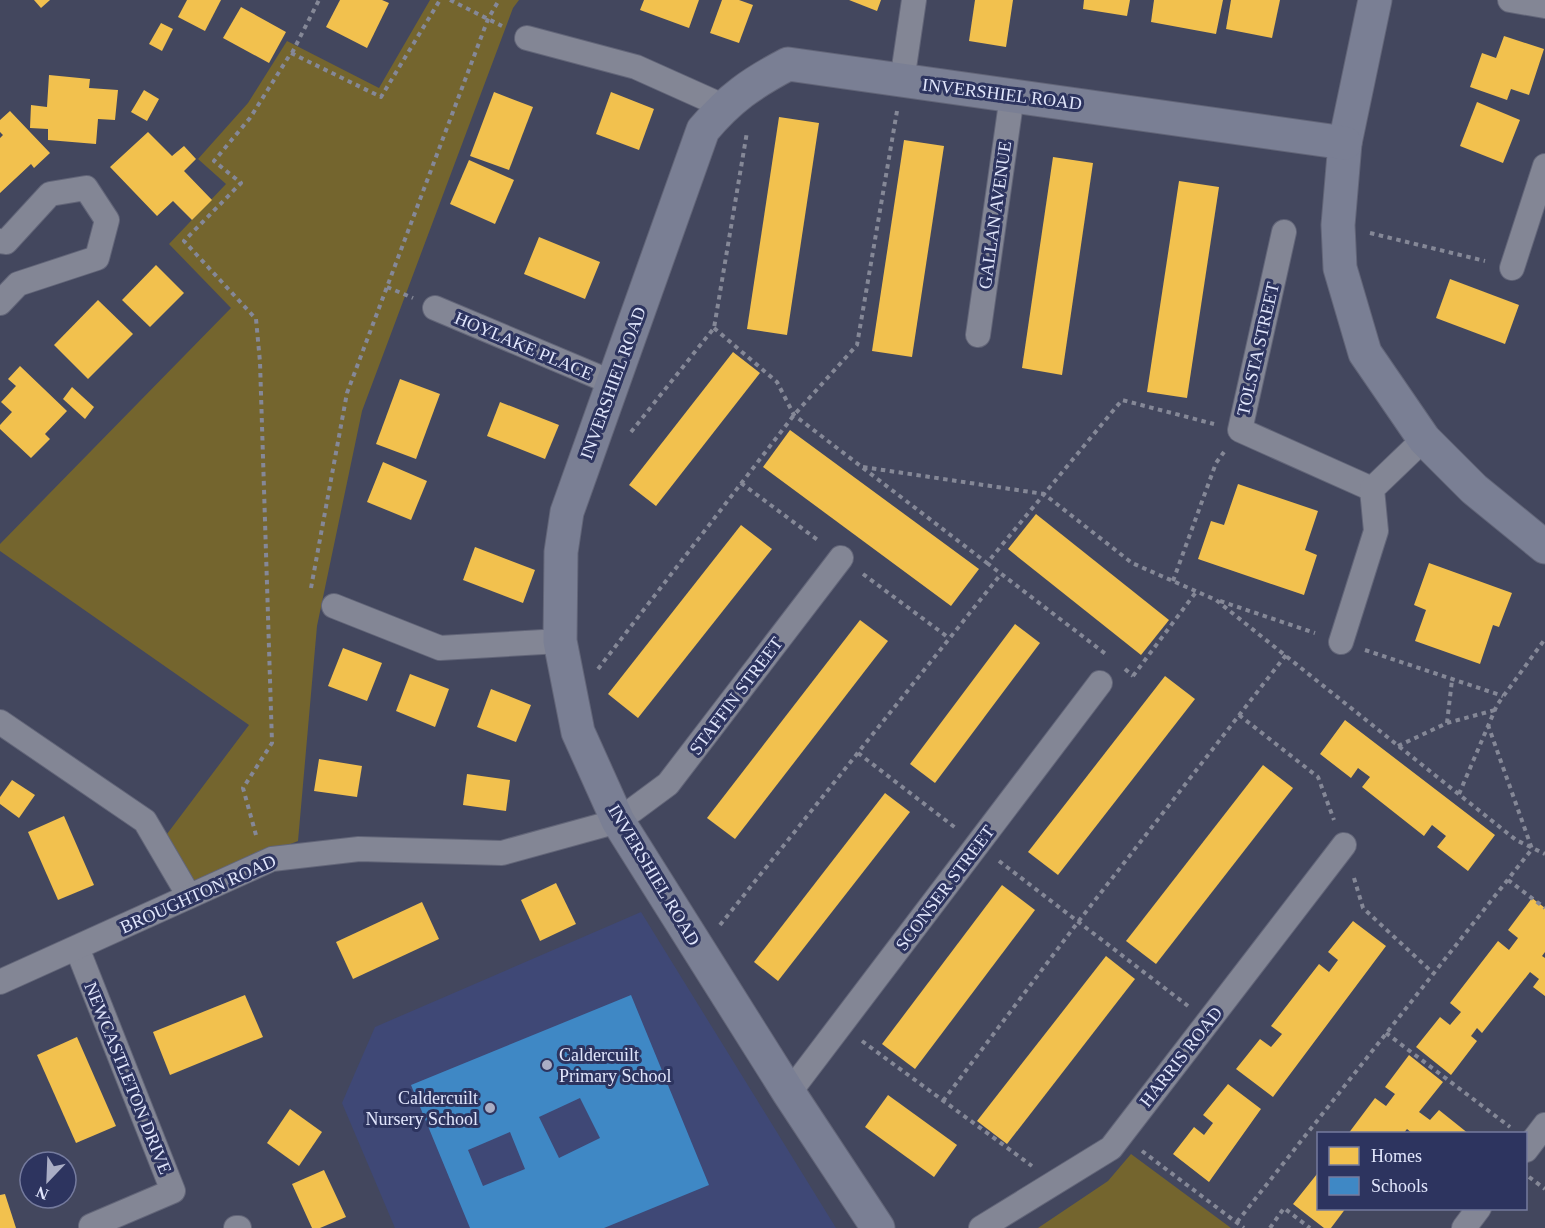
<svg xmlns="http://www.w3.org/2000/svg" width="1545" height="1228" font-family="'Times New Roman',serif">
<rect width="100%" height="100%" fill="#43475e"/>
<!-- built -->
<path fill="#3f4876" d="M641 912 836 1228H395L342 1103 375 1027Z"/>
<!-- green -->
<g fill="#74652e">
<path d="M430 0H519L513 8 362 411 317 626 298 841 194 882 167 834 249 725 0 551V544L231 308 169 244 226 184 198 159 248 103 287 41 379 88Z"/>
<path d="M1131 1154 1231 1228H1038L1108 1181Z"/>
</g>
<!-- homes -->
<g fill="#f2c14e">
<path d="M34 0H50L41 8Z"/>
<path d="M187 0H221L205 31 178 17Z"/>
<path d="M340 0H382L389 3 367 48 326 27Z"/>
<path d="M644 0H699L689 28 640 10Z"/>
<path d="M722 0H739L753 5 739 43 710 33Z"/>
<path d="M849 0H881L877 11Z"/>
<path d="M975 0H1013L1006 47 969 41Z"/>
<path d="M1084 0H1130L1127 16 1083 9Z"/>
<path d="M1154 0H1223L1216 34 1151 22Z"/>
<path d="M1231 0H1280L1272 38 1226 29Z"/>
<path d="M241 7 286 32 269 63 223 38Z"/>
<path d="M161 23 173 29 162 51 149 44Z"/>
<path d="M1504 36 1544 49 1529 95 1511 89 1507 100 1470 87 1482 53 1496 58Z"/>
<path d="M49 75 90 79 89 88 118 90 115 120 98 119 96 144 48 140V129L30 128 31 105 47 107Z"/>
<path d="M144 90 159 99 147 121 131 112Z"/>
<path d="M494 92 533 107 509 170 470 156Z"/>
<path d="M611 92 654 109 639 150 596 134Z"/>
<path d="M1477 102 1520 120 1503 163 1460 146Z"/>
<path d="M10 111 50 153 34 168 31 164 0 193V138L3 135 0 132V120Z"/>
<path d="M779 117 819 123 787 335 747 329Z"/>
<path d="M148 132 172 156 184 146 196 159 184 171 212 200 192 220 173 201 157 216 110 167Z"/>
<path d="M904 140 944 146 912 357 872 351Z"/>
<path d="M1053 157 1093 163 1062 375 1022 368Z"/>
<path d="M469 160 514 180 495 224 450 204Z"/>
<path d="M1179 181 1219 187 1187 398 1147 392Z"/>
<path d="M539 237 600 262 585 299 524 274Z"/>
<path d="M156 265 184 293 150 327 122 300Z"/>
<path d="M1450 279 1519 305 1505 344 1436 318Z"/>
<path d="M98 300 133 334 88 379 54 345Z"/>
<path d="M733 352 760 373 656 506 629 485Z"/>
<path d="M20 366 67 411 45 434 50 439 31 458 0 429V425L12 412 1 402 16 386 8 379Z"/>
<path d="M400 379 440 394 416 459 376 444Z"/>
<path d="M72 387 94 407 85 419 63 399Z"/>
<path d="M500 402 559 425 545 459 487 436Z"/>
<path d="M790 430 979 569 951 606 763 467Z"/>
<path d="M383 462 427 481 411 520 367 502Z"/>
<path d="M1238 484 1318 511 1305 550 1317 555 1304 595 1198 559 1211 521 1224 525Z"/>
<path d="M1036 514 1169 620 1141 655 1008 549Z"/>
<path d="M741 525 772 549 638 718 608 694Z"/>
<path d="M475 547 535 570 523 603 463 580Z"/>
<path d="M1429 563 1512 593 1499 627 1493 625 1480 664 1415 641 1426 610 1414 605Z"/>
<path d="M860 620 888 641 735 839 707 818Z"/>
<path d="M1015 624 1040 643 935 783 910 764Z"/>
<path d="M343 648 382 663 367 701 328 686Z"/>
<path d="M410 674 449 689 435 727 396 711Z"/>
<path d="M1165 676 1195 699 1058 875 1028 852Z"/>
<path d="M491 689 531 705 516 742 477 727Z"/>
<path d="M1345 720 1495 835 1468 871 1437 847 1446 836 1432 825 1424 836 1362 787 1370 777 1358 768 1351 778 1320 754Z"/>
<path d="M319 759 362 766 357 797 314 791Z"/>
<path d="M1263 765 1293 788 1156 964 1126 941Z"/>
<path d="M467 774 510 780 506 811 463 805Z"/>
<path d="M12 780 35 795 19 818 0 804V797Z"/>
<path d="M885 793 910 812 778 981 754 962Z"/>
<path d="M64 816 94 885 58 900 28 832Z"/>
<path d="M556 883 576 924 540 941 521 900Z"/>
<path d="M1002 885 1035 910 915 1069 882 1044Z"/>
<path d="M1532 898 1545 908V952L1542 956 1545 958V996L1533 987 1539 979 1530 972 1482 1033 1477 1028 1471 1036 1477 1041 1451 1075 1416 1047 1440 1017 1450 1025 1461 1012 1450 1003 1498 941 1509 950 1518 938 1508 930Z"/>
<path d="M422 902 439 939 353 979 336 942Z"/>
<path d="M1353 921 1386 946 1273 1097 1236 1069 1260 1039 1271 1047 1282 1034 1271 1026 1319 964 1329 972 1338 960 1328 952Z"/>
<path d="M1106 956 1135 979 1007 1144 977 1121Z"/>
<path d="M245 995 263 1037 170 1075 153 1032Z"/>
<path d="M77 1037 116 1126 76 1143 37 1055Z"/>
<path d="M1409 1055 1443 1082 1419 1112 1430 1120 1439 1110 1469 1134H1413L1407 1129 1403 1134H1348L1375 1098 1386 1106 1395 1094 1385 1087Z"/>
<path d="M1228 1084 1261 1109 1209 1182 1173 1154 1194 1127 1204 1135 1213 1123 1203 1115Z"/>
<path d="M888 1095 957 1145 934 1177 865 1127Z"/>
<path d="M290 1109 322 1132 299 1166 267 1143Z"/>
<path d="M324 1170 346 1217 320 1228H312L292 1184Z"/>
<path d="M1317 1174 1318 1175V1208H1346L1331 1228H1324L1293 1204Z"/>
<path d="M5 1194 16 1228H0V1195Z"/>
</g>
<!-- schools -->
<path fill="#3f88c5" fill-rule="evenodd" d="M631 995 709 1185 604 1228H470L411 1085ZM580 1098 600 1138 559 1158 539 1117ZM510 1132 525 1169 483 1186 468 1150Z"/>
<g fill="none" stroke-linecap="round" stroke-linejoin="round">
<!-- street casing -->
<g stroke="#626578" stroke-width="26">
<g id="street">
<path d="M1510 0 1545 6"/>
<path d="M527 38 636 67 723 106"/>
<path d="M902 81 914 0"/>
<path d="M1284 232 1240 430 1372 489"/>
<path d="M0 241 6 242 50 194 86 188 107 220 97 258 18 284 0 303"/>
<path d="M1512 268 1545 166"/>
<path d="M435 308 613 383"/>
<path d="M978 335 1012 96"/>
<path d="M334 606 440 648 560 641"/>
<path d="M1341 642 1376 531 1372 489 1424 439"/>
<path d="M0 722 145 821 189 896"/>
<path d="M77 948 173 1191 91 1226"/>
<path d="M0 982 272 859 359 849 502 853 618 821 668 784 841 558"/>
<path d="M789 1093 1100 683"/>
<path d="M1526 1150 1545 1125"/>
<path d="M236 1228H239"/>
<path d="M981 1228 1111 1148 1344 845"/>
<path d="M1464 1228 1479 1208"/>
</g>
</g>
<!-- secondary casing -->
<g stroke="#626578" stroke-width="35">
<g id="secondary">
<path d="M1375 0 1345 143 1338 225 1340 268 1365 353 1424 439 1474 489 1545 547"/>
<path d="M878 1228 789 1093 618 821 578 732 560 641 561 552 567 512 703 130C730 98 752 83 788 64L1345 143"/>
</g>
</g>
<!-- path -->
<g stroke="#858897" stroke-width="4" stroke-dasharray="4.5 4.5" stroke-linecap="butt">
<path d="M450 0 502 26"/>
<path d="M292 53 319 0"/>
<path d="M1370 233 1485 261"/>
<path d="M387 287 413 298"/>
<path d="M714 328 777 382 794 415 987 563 1122 400 1214 424"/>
<path d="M631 432 714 328 747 132"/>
<path d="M863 467 1044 494 1132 563 1216 600 1516 840 1545 854"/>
<path d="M741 483 819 541"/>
<path d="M987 563 1107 655"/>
<path d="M863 574 949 638"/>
<path d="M1173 581 1216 463 1224 452"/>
<path d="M311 588 347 393 488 19 499 0"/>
<path d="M1220 601 1315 633"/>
<path d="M1365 650 1503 696"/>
<path d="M598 669 794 415 857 345 897 111"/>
<path d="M1125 669 1133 676"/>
<path d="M1133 676 1196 592"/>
<path d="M1239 715 1318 777 1334 820"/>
<path d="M1447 723 1452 680"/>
<path d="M1398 746 1447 723 1495 710"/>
<path d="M858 753 957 829"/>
<path d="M1459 794 1497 705 1545 639"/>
<path d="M256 835 243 788 272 743 260 362 256 319 184 241 241 183 214 161 250 118 291 53 381 97 440 0"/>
<path d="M999 861 1188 1006"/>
<path d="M1354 878 1363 908 1433 973"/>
<path d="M1508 880 1545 908"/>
<path d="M720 925 1001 574"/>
<path d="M1386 1033 1510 1127"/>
<path d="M862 1041 1032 1166"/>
<path d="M943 1101 1078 922 1286 655"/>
<path d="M1142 1151 1244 1228"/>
<path d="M1529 1177 1545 1189"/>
<path d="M1237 1222 1532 849 1488 725"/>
<path d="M1270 1228 1284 1208 1310 1228"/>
</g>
<!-- street -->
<use href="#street" stroke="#838695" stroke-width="24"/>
<!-- secondary -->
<use href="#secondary" stroke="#7a7f94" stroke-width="33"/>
</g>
<!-- markers -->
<g fill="#aaaec5" stroke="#2d345f" stroke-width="2">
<circle cx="547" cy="1065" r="6"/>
<circle cx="490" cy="1108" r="6"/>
</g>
<g text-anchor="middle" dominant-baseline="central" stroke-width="6" stroke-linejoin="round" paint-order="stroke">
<!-- street labels -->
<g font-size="18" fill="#e1e6fc" stroke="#2d345f">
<text transform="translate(1002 94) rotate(7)">INVERSHIEL ROAD</text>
<text transform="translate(995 215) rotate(-82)">GALLAN AVENUE</text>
<text transform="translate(524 346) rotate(23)">HOYLAKE PLACE</text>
<text transform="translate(1258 349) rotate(-77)">TOLSTA STREET</text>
<text transform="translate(613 383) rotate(-70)">INVERSHIEL ROAD</text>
<text transform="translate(736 696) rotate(-53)">STAFFIN STREET</text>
<text transform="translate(654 875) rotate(59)">INVERSHIEL ROAD</text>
<text transform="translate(945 888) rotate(-53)">SCONSER STREET</text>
<text transform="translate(198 894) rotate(-24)">BROUGHTON ROAD</text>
<text transform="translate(1181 1057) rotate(-52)">HARRIS ROAD</text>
<text transform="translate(128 1078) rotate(68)">NEWCASTLETON DRIVE</text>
</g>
<!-- poi labels -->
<g font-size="18" fill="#e1e6fc" stroke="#2d345f" text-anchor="start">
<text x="559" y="1055">Caldercuilt<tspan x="559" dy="21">Primary School</tspan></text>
<text x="478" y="1098" text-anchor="end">Caldercuilt<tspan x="478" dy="21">Nursery School</tspan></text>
</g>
</g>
<!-- legend -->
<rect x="1317" y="1132" width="210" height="78" fill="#2d345f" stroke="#757b9e" stroke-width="1.5"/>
<rect x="1329" y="1147" width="30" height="18" fill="#f2c14e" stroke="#757b9e" stroke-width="1.5"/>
<text x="1371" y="1162" font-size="18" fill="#e1e6fc">Homes</text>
<rect x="1329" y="1177" width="30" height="18" fill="#3f88c5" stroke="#757b9e" stroke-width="1.5"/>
<text x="1371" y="1192" font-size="18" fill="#e1e6fc">Schools</text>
<!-- north arrow -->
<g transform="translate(48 1180) rotate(203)"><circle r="28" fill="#2d345f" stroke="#757b9e" stroke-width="1.5"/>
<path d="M0-4.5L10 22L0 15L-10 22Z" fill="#aaaec5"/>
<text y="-9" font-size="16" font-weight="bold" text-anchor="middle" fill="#e1e6fc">N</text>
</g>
</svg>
